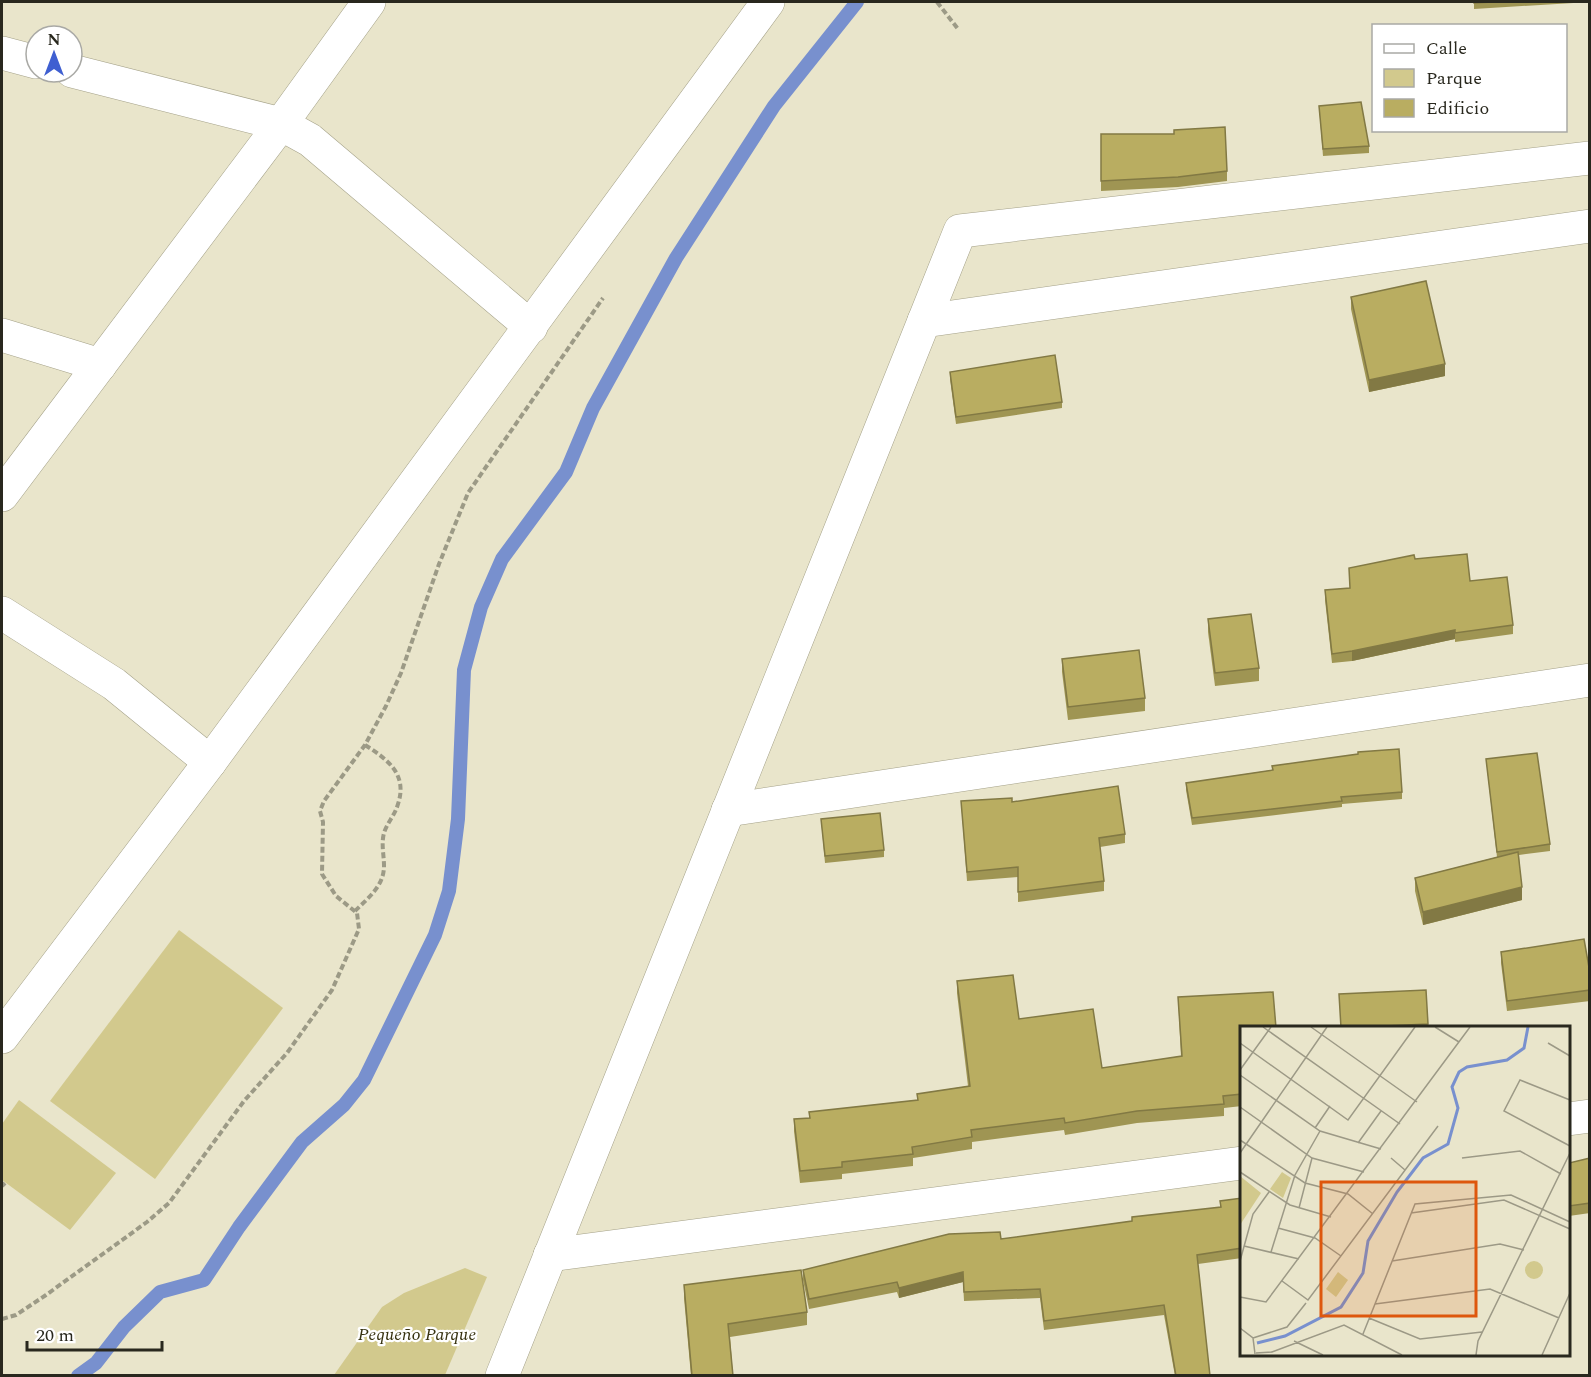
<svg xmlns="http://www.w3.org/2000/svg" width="1591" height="1377" font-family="Spectral,serif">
<rect width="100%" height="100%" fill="#e9e5cb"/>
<!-- green -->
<g fill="#d2c98d">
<path d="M179 930 283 1008 155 1179 50 1101Z"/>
<path d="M19 1100 116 1173 70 1230 2 1180V1124Z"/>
<path d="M465 1268 487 1277 445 1375H334L382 1307 404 1293Z"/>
</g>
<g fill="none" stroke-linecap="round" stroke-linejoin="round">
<!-- stream -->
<path stroke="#7890ce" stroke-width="14" d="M78 1376 96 1363 124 1327 160 1292 204 1280 239 1227 302 1142 344 1105 364 1080 435 935 449 891 458 819 464 670 481 607 502 559 566 472 593 408 676 258 774 106 857 2"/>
<!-- street casing -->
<g stroke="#a4a188" stroke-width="34">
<g id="street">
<path d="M2 53 36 62"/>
<path d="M72 71 281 124 310 140 531 327"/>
<path d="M924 321 1590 226"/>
<path d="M2 335 100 365"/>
<path d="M2 495 281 124 369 2"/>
<path d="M2 613 114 684 210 762"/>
<path d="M728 810 1590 680"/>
<path d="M2 1037 210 762 768 2"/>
<path d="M1568 1119 1590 1116"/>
<path d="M550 1255 1242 1163"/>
<path d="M502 1376 960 231 1590 158"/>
</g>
</g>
<!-- path -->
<g stroke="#9c9a86" stroke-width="4" stroke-dasharray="6 3" stroke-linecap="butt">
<path d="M937 2 958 29"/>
<path d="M355 911C368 898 384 886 384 866 384 855 381 844 384 833 387 823 395 815 398 804 408 774 387 759 365 745"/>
<path d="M2 1186 5 1183"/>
<path d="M2 1319 16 1315 46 1295 147 1222 169 1203 244 1101 287 1053 332 990 359 929 357 913 336 896 322 874 323 822 320 811 324 801 365 745 386 706 401 673 439 564 468 493 603 298"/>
</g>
<!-- street -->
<use href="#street" stroke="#fff" stroke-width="33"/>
</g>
<!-- wall -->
<g fill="#9f9553">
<path d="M1474 2H1590L1474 9Z"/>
<path d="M1319 106 1369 146V153L1323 156Z"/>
<path d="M1101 134 1227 171V181L1178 187 1101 191Z"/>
<path d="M1351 297 1445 376 1369 392 1351 309Z"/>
<path d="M950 372 1062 402V408L956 424 950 379Z"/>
<path d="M1415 559 1470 581 1513 625V634L1455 642V639L1352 661 1332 663 1325 600V590L1349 588Z"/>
<path d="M1208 619 1259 668V681L1215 686 1208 632Z"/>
<path d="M1062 659 1145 698V711L1068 720 1062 672Z"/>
<path d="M1486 759 1550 844V851L1519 855 1522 900 1423 925 1415 891V878L1497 857Z"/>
<path d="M1272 766 1402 792V799L1342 804V807L1192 825 1186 790V783L1272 770Z"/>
<path d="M961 801 1012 802 1125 834V843L1100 847 1104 881V891L1018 902V877L967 881Z"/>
<path d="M821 819 884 850V857L825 863Z"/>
<path d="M1501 952 1590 973V1001L1507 1011 1501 963Z"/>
<path d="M957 981 1102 1068 1181 1056 1178 997 1242 1028V1106L1224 1108V1116L1137 1123 1065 1135 1064 1130 972 1142V1149L913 1158V1166L842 1174V1179L800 1183 794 1131V1119L809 1118V1112L917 1100V1094L968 1086 957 993Z"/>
<path d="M1426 990 1428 1028H1341Z"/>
<path d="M1590 1158V1213L1569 1216V1163Z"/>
<path d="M1242 1198V1258L1198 1264 1210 1376H1175L1164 1315 1044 1330 1040 1298 964 1301 963 1282 899 1298 897 1292 809 1309 803 1280V1270L1001 1239 1132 1221 1220 1207V1201Z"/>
<path d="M684 1285 807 1312V1325L730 1337 733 1376H691L684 1298Z"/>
</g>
<!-- shaded-wall -->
<g fill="#827944">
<path d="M1445 364V376L1369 392V380Z"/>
<path d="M1455 630V639L1352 661V651Z"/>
<path d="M1522 887V900L1423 925V912Z"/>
<path d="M963 1272V1282L899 1298V1288Z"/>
</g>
<!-- building -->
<g fill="#b9ad61" stroke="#827944" stroke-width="1.5">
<path d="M1474 2H1493L1474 3Z"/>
<path d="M1361 102 1369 146 1323 149 1319 106Z"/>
<path d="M1225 127 1227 171 1178 177 1101 181V134H1174V130Z"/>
<path d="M1426 281 1445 364 1369 380 1351 297Z"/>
<path d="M1055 355 1062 402 956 417 950 372Z"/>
<path d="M1467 554 1470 581 1507 577 1513 625 1455 633V630L1352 651 1332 654 1325 590 1350 588 1349 568 1414 555 1415 559Z"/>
<path d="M1251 614 1259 668 1215 673 1208 619Z"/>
<path d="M1139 650 1145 698 1068 707 1062 659Z"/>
<path d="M1399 749 1402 792 1341 797 1342 801 1192 818 1186 783 1273 770 1272 766 1358 754V752Z"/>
<path d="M1537 753 1550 844 1497 852 1486 759Z"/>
<path d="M1118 786 1125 834 1099 838 1104 881 1018 892V867L967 872 961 801 1012 798V802Z"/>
<path d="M880 813 884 850 825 856 821 819Z"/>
<path d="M1518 852 1522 887 1423 912 1415 878Z"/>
<path d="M1584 939 1590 973V990L1507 1001 1501 952Z"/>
<path d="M1013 975 1019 1019 1093 1009 1102 1068 1182 1056 1178 997 1273 992 1276 1028H1242V1094L1223 1096 1224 1104 1137 1111 1065 1123 1064 1118 971 1130 972 1137 912 1147 913 1154 842 1162V1167L800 1171 794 1119 810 1118 809 1112 918 1100 917 1094 970 1086 957 981Z"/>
<path d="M1426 990 1428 1024 1341 1028 1339 994Z"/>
<path d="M1590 1158V1203L1569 1206V1163Z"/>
<path d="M1242 1198V1248L1197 1255 1210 1376H1176L1164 1305 1044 1321 1040 1289 964 1292 963 1272 899 1288 897 1282 809 1299 803 1270 949 1234 1000 1232 1001 1239 1132 1221V1217L1221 1207 1220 1201Z"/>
<path d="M801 1270 807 1312 728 1324 733 1376H692L684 1285Z"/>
</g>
<g text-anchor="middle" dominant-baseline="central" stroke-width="4.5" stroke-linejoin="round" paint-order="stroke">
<!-- park labels -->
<g font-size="18" font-style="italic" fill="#373210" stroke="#fff">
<text x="417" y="1334">Pequeño Parque</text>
</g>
</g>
<!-- overview -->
<g transform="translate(1240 1026)">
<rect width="330" height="330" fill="#e9e5cb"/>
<path d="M42 146 51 152 43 172 30 163ZM0 150 21 167 0 199ZM285 244a9 9 0 1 1 18 0a9 9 0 1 1-18 0ZM98 246 108 254 96 271 86 263Z" fill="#d2c98d"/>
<path fill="none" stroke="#7890ce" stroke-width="3" d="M17 317 45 310 101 281 123 247 128 215 157 166 183 132 208 118 218 82 212 61 219 46 227 41 267 34 284 22 288 1"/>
<path fill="none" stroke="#9c9986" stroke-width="1.5" d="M23 1 160 98M71 1 177 76M195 1 219 16M0 17 108 94 175 1M308 17 330 30M0 44 31 1M0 49 80 105 141 123M330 74 280 54 264 85 330 120M0 81 72 132 124 146M75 102 90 80M0 114 65 157 108 168 133 188M118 117 141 85M0 127 87 1M151 132 165 144M222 132 280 125 321 148M0 146 50 179 91 191M59 182 72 132M171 187 264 174 330 203M38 202 75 212 101 230M4 220 59 233M31 226 55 149 80 105M0 235 13 188 29 166M152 235 260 218 284 224M42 255 68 274 198 100M0 271 26 276 230 1M135 278 250 263 319 292M129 292 180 313 242 306M0 302 13 312 15 328M123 308 175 178 271 169 330 196M13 312 47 301 66 277M54 315 83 329M16 327 32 326 104 299 162 329M236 329 238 315 330 127M302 329 330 267"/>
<path fill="#de570d" fill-opacity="0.15" stroke="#de570d" stroke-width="3" d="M81 156H236V290H81Z"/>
<rect width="330" height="330" fill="none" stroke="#29281e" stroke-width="3"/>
</g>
<!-- border -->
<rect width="1591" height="1377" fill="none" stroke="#29281e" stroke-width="6"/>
<!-- legend -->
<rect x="1372" y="24" width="195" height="108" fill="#ffffff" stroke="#a9a9a5" stroke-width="1.5"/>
<rect x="1384" y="44" width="30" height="9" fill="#ffffff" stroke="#a9a9a5" stroke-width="1.5"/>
<text x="1426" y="54" font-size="18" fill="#29281e">Calle</text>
<rect x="1384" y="69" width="30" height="18" fill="#d2c98d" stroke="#a9a9a5" stroke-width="1.5"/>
<text x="1426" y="84" font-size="18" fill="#29281e">Parque</text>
<rect x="1384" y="99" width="30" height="18" fill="#b9ad61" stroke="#a9a9a5" stroke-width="1.5"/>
<text x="1426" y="114" font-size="18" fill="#29281e">Edificio</text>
<!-- north arrow -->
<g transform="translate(54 54)"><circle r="28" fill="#ffffff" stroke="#a9a9a5" stroke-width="1.5"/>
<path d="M0-4.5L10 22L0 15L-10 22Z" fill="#3f5fd1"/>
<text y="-9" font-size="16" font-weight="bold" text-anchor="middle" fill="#29281e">N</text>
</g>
<!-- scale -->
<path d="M27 1341v9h135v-9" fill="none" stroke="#29281e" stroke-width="3"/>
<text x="36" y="1341" font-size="18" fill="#29281e" stroke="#ffffff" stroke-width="4.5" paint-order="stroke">20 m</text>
</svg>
